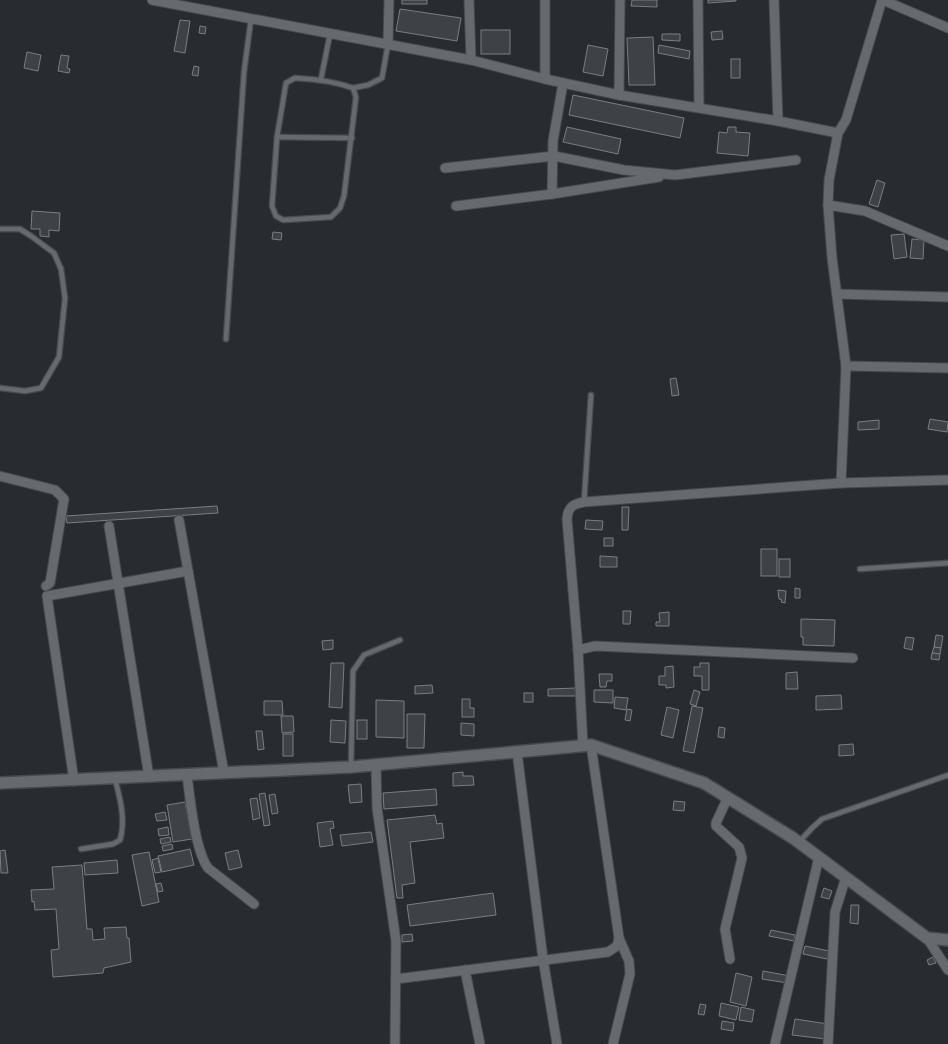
<svg xmlns="http://www.w3.org/2000/svg" width="948" height="1044" font-family="Barlow,sans-serif">
<rect width="100%" height="100%" fill="#282c31"/>
<!-- building -->
<g fill="#3e4247" stroke="#797e83">
<rect x="402" y="0" width="25" height="4"/>
<path d="M632 0H657V7L631 6Z"/>
<path d="M708 0H736V1L708 3Z"/>
<path d="M400 9 461 18 457 41 396 31Z"/>
<path d="M180 20 190 21 185 53 174 51Z"/>
<path d="M200 26 206 27 205 34 199 33Z"/>
<rect x="481" y="30" width="29" height="24"/>
<path d="M722 31 723 39 712 40 711 32Z"/>
<path d="M662 34H680V41L662 40Z"/>
<path d="M653 37 655 85H629L627 38Z"/>
<path d="M588 45 608 49 603 76 583 72Z"/>
<path d="M659 45 690 51 689 59 658 53Z"/>
<path d="M27 52 41 55 38 71 24 68Z"/>
<path d="M61 55 69 56 67 68 70 69 69 73 58 71Z"/>
<rect x="731" y="59" width="9" height="19"/>
<path d="M194 66 199 67 198 76 192 75Z"/>
<path d="M573 95 684 118 680 138 569 115Z"/>
<path d="M567 127 621 139 618 154 563 142Z"/>
<path d="M728 127H736V132L750 133 748 156 717 153 719 132 727 133Z"/>
<path d="M877 180 885 183 878 207 869 204Z"/>
<path d="M32 211 60 213 59 231 49 230V237L40 236V229H31Z"/>
<path d="M273 232 282 233 281 240 272 239Z"/>
<path d="M904 234 907 257 894 259 891 235Z"/>
<path d="M912 239 924 240 923 259 910 258Z"/>
<path d="M676 378 679 395 672 396 670 379Z"/>
<path d="M930 419 948 422 947 432 928 429Z"/>
<path d="M879 420V429L858 430V422Z"/>
<path d="M217 506 218 513 67 523 66 516Z"/>
<path d="M622 507H629L628 530H622Z"/>
<path d="M586 520 603 521 602 530 585 529Z"/>
<rect x="604" y="538" width="9" height="8"/>
<rect x="761" y="549" width="16" height="27"/>
<path d="M600 556 617 557V567H600Z"/>
<rect x="779" y="559" width="11" height="18"/>
<path d="M795 588 800 589V598H795Z"/>
<path d="M778 590 786 591 785 603 781 602 782 600 779 599Z"/>
<path d="M623 611H631L630 624H623Z"/>
<path d="M669 612V626H656V622H660L659 613Z"/>
<path d="M801 619 835 620 834 646 803 645V637H801Z"/>
<path d="M936 635 943 636 941 648 934 647Z"/>
<path d="M906 637 914 638 912 650 904 648Z"/>
<path d="M333 640V649L323 650 322 641Z"/>
<path d="M934 647 941 648 940 654 932 653Z"/>
<path d="M932 653 940 654 939 660 931 659Z"/>
<path d="M331 663H344L342 708 329 707Z"/>
<path d="M700 663H709V690H702V676H694V667H700Z"/>
<path d="M673 666 674 687 666 688V685H659V676H665V667Z"/>
<path d="M797 672 798 689H786V673Z"/>
<path d="M599 674H612V681H607L606 687H600Z"/>
<path d="M432 685 433 693 415 694V686Z"/>
<path d="M577 688V696H548V689Z"/>
<path d="M594 690H613V703L594 702Z"/>
<path d="M694 690 700 692 696 706 690 704Z"/>
<rect x="524" y="693" width="9" height="9"/>
<path d="M841 695 842 709 816 710V696Z"/>
<path d="M615 697 628 698 626 710 614 708Z"/>
<path d="M462 699H470V708H474V717H462Z"/>
<path d="M376 700 404 701V738L376 737Z"/>
<path d="M264 701H282L283 715H264Z"/>
<path d="M692 706 703 708 694 753 683 751Z"/>
<path d="M667 707 679 710 673 738 661 735Z"/>
<path d="M627 709 632 710 630 721 625 720Z"/>
<path d="M407 714H425L424 748H407Z"/>
<path d="M281 716H293L294 732 282 733Z"/>
<path d="M331 720 346 721 345 743 330 742Z"/>
<rect x="357" y="720" width="10" height="19"/>
<path d="M461 723 474 724V736L461 735Z"/>
<path d="M719 727 725 728 724 738 718 737Z"/>
<path d="M256 731H262L264 749 258 750Z"/>
<rect x="283" y="734" width="10" height="22"/>
<path d="M853 744 854 755 839 756V745Z"/>
<path d="M463 772V776H473L474 785 453 786V773Z"/>
<path d="M361 784 362 802 350 803 348 785Z"/>
<path d="M436 789 437 805 384 809 383 793Z"/>
<path d="M265 793 270 825 264 826 259 794Z"/>
<path d="M275 794 278 813 272 814 269 795Z"/>
<path d="M257 798 260 818 253 820 250 799Z"/>
<path d="M674 801 685 802 684 811 673 810Z"/>
<path d="M185 802 192 839 173 842 167 805Z"/>
<path d="M165 812 167 820 157 821 155 814Z"/>
<path d="M435 815 437 824 442 823 444 838 410 842 415 883 402 885 403 898H397L387 820Z"/>
<path d="M333 821 334 828 330 829 333 845 320 847 317 823Z"/>
<path d="M168 827 169 835 159 836 158 829Z"/>
<path d="M371 832 373 842 342 846 340 835Z"/>
<path d="M170 837 171 842 161 844 160 839Z"/>
<path d="M172 844 173 849 163 851 162 846Z"/>
<path d="M190 849 194 865 162 872 158 856Z"/>
<path d="M5 850 8 873H1L0 851Z"/>
<path d="M238 850 242 867 229 870 225 853Z"/>
<path d="M149 852 159 902 142 906 132 855Z"/>
<path d="M158 858 161 872 155 873 152 860Z"/>
<path d="M117 860 118 873 85 875 84 863Z"/>
<path d="M82 865 87 929H92L93 940 105 939 104 928 126 927 127 938H129L131 962 104 968 103 973 53 977 51 950 59 949 56 909 35 910 34 901 32 902 31 890 54 889 52 867Z"/>
<path d="M161 883 163 891 158 892 156 884Z"/>
<path d="M824 888 832 891 829 899 821 897Z"/>
<path d="M493 893 496 915 410 926 407 905Z"/>
<path d="M851 905H859L858 924 850 923Z"/>
<path d="M771 930 795 935 794 941 769 936Z"/>
<path d="M412 934 413 941 402 942V935Z"/>
<path d="M805 946 829 951 827 959 803 954Z"/>
<path d="M933 957 936 963 929 965 927 960Z"/>
<path d="M763 971 790 976 788 983 762 979Z"/>
<path d="M736 973 752 977 746 1006 730 1002Z"/>
<path d="M721 1003 739 1007 736 1020 719 1016Z"/>
<path d="M700 1004 706 1005 704 1015 698 1014Z"/>
<path d="M741 1007 754 1010 752 1022 739 1020Z"/>
<path d="M795 1019 828 1024 826 1039 792 1035Z"/>
<path d="M722 1021 734 1023 733 1031 721 1029Z"/>
</g>
<g fill="none" stroke-linecap="round" stroke-linejoin="round">
<!-- service casing -->
<g stroke="#46494d" stroke-width="7">
<g id="service">
<path d="M295 78C315 79 333 81 353 88L356 97 344 196 340 208 331 217 283 220 276 216 272 206 277 137 286 83Z"/>
<path d="M321 79 330 34"/>
<path d="M353 88 368 85 382 78 388 44"/>
<path d="M277 137 352 138"/>
<path d="M0 229H20L31 236 54 253 61 269 65 298 59 357 41 388 25 391 0 388"/>
<path d="M226 339 244 72 251 19"/>
<path d="M584 502 591 395"/>
<path d="M860 569 948 563"/>
<path d="M351 766 353 671 364 655 400 640"/>
<path d="M799 842 812 828 822 819 948 775"/>
<path d="M81 849 113 844 120 840C126 820 120 798 115 779"/>
</g>
</g>
<!-- minor casing -->
<g stroke="#46494d" stroke-width="11">
<g id="minor">
<path d="M152 0 471 60 545 79 619 95 778 121 838 133"/>
<path d="M469 0 471 60"/>
<path d="M698 0 699 107"/>
<path d="M774 0 778 121"/>
<path d="M883 0 948 28"/>
<path d="M388 44 389 0"/>
<path d="M545 79V0"/>
<path d="M563 83 553 141 552 194 659 177"/>
<path d="M619 95 620 0"/>
<path d="M445 168 554 156 624 170 675 175 796 160"/>
<path d="M828 205 865 211 948 246"/>
<path d="M456 206 552 194"/>
<path d="M837 294 948 297"/>
<path d="M846 366 948 368"/>
<path d="M0 476 55 490 64 499 50 583 46 586"/>
<path d="M841 483 846 366 832 258 828 205 829 180 838 133 846 120 882 0"/>
<path d="M179 520 224 773"/>
<path d="M109 526 149 777"/>
<path d="M578 650 595 646 853 658"/>
<path d="M583 746 578 650 567 519C568 507 573 504 584 502L841 483 948 480"/>
<path d="M517 752 543 959 557 1044"/>
<path d="M376 766 377 808 396 941 395 1044"/>
<path d="M187 775C190 799 195 850 208 868L254 904"/>
<path d="M74 781 47 596 188 571"/>
<path d="M728 797 716 823V826L739 847 742 858 725 929 730 959"/>
<path d="M927 938 948 970"/>
<path d="M465 970 480 1044"/>
<path d="M396 979 608 952 617 946 619 938 591 745"/>
<path d="M613 1044 630 974 629 961 619 938"/>
<path d="M775 1044 819 857"/>
<path d="M828 1044 835 912 846 877"/>
</g>
</g>
<!-- tertiary casing -->
<g stroke="#46494d" stroke-width="14">
<path id="tertiary" d="M0 783 351 767 591 745 704 783 793 838 927 938 948 940"/>
</g>
<!-- service -->
<use href="#service" stroke="#666a70" stroke-width="4.5"/>
<!-- minor -->
<use href="#minor" stroke="#666a70" stroke-width="9"/>
<!-- tertiary -->
<use href="#tertiary" stroke="#666a70" stroke-width="11"/>
</g>
</svg>
